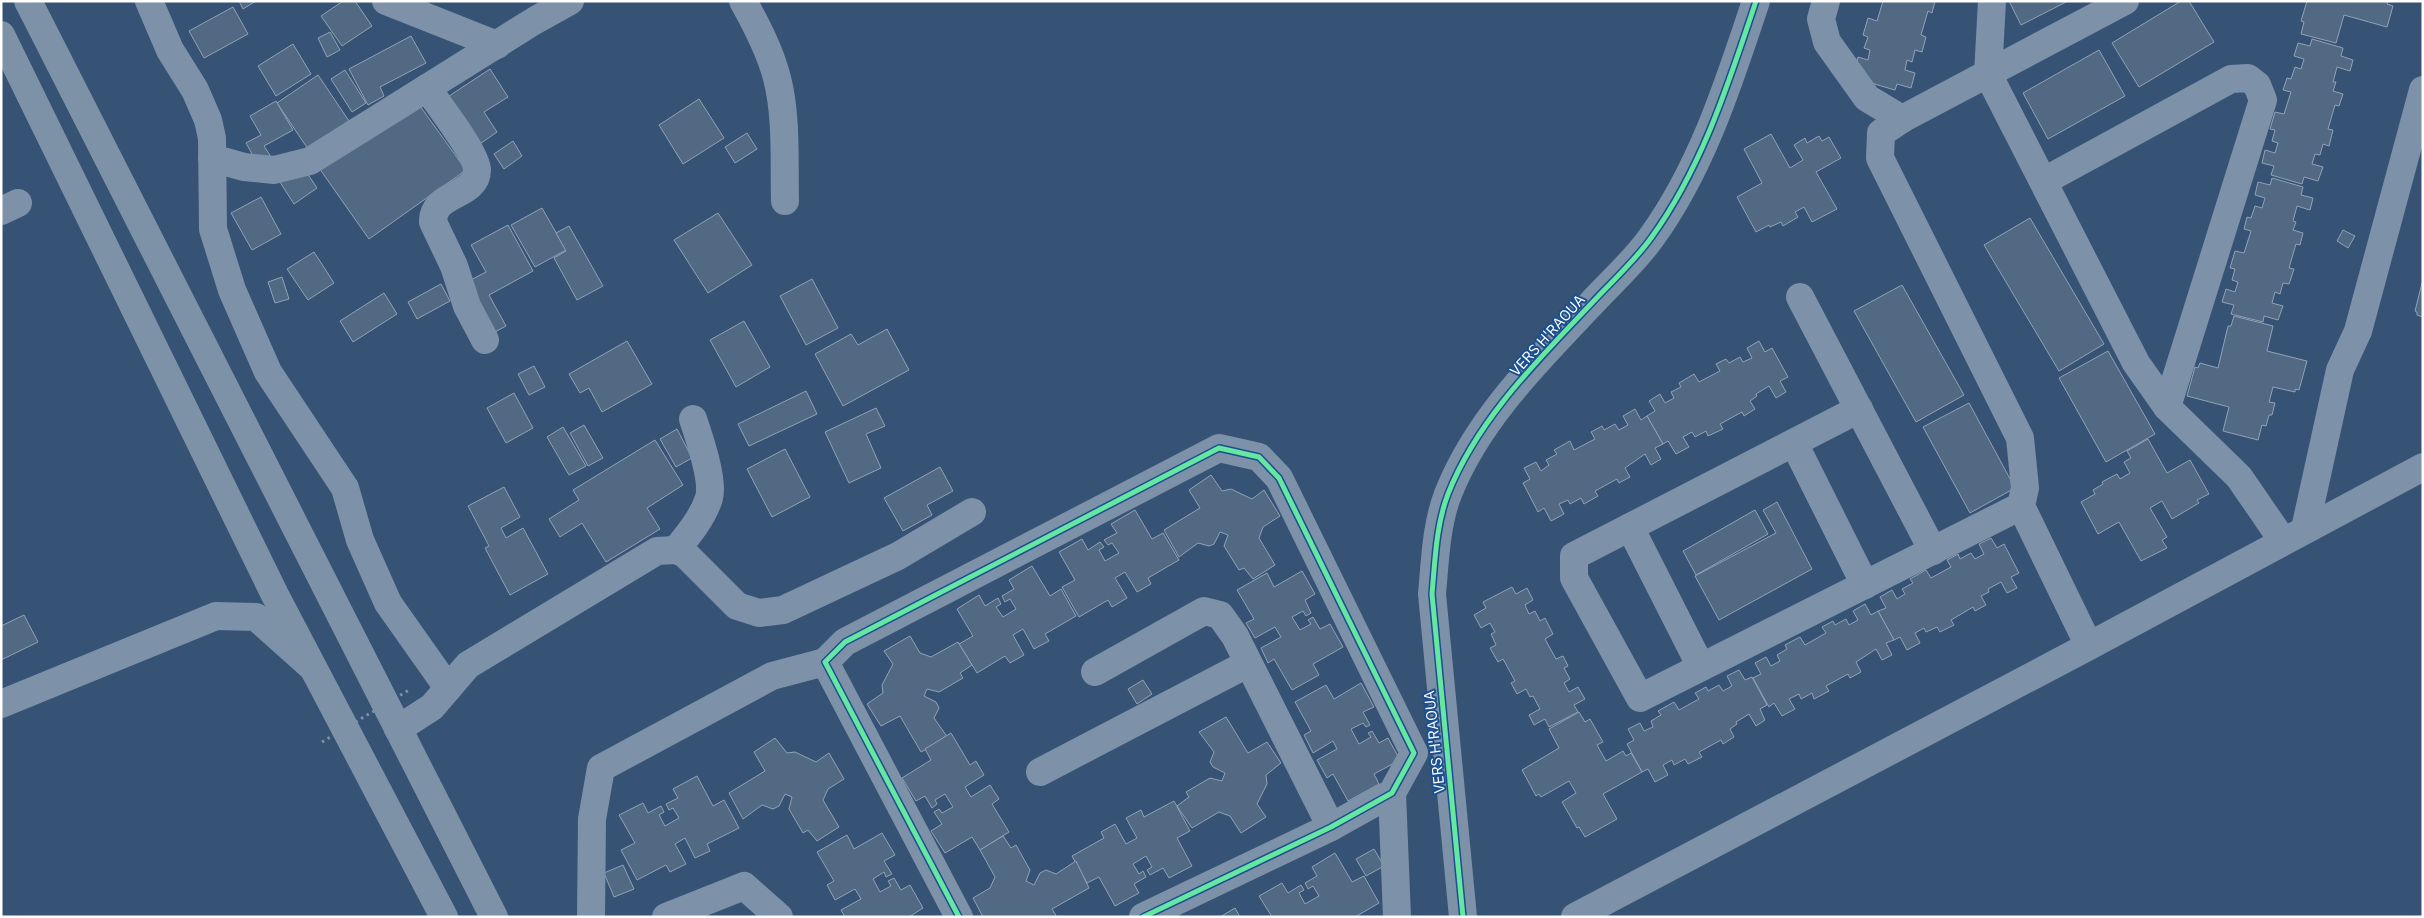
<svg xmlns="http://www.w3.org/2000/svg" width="2424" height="918" font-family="'IBM Plex Sans',sans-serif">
<rect width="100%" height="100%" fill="#365274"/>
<!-- building -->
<g fill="#526984" stroke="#92a2b6">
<path d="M239 1H256L243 9Z"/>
<path d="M343 1H355L372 26 342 46 321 16Z"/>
<path d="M1883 1H1935L1932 13 1928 11 1921 35 1926 37 1922 52 1915 50 1912 62 1907 60 1905 70 1915 73 1911 88 1897 84 1895 90 1864 81 1866 73 1855 69 1858 57 1868 60 1870 50 1864 48 1868 37 1863 35 1868 18 1877 21Z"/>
<path d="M2009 1H2068L2021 25Z"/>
<path d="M2181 1H2189L2214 42 2139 87 2112 43Z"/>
<path d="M2307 1H2388L2387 4 2393 6 2387 27 2344 15 2336 43 2301 34 2304 22 2301 21Z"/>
<path d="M233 7 248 34 204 58 189 31Z"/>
<path d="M330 32 340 50 327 57 318 38Z"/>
<path d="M411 36 426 63 380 87 384 96 368 105 349 69Z"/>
<path d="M2312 39 2343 48 2341 56 2353 60 2350 71 2337 67 2333 82H2336L2333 91 2343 94 2339 106 2335 105 2328 129 2333 130 2329 146 2323 144 2320 155 2315 154 2312 164 2323 167 2318 181 2304 177 2302 184 2271 175 2274 166 2262 163 2265 150 2275 153 2278 143 2272 141 2275 130 2270 129 2275 112 2284 114 2291 92 2283 90 2287 78 2291 79 2295 67 2301 69 2304 59 2294 56 2298 43 2310 46Z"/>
<path d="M293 44 311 74 276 96 258 66Z"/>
<path d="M2099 50 2125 96 2048 139 2023 93Z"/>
<path d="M490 69 508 97 484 112 497 132 477 146 446 98Z"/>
<path d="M345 70 366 103 352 112 331 79Z"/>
<path d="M318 75 349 121 308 149 277 103Z"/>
<path d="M415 99 466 170 369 239 319 168Z"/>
<path d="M699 99 724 138 683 164 659 125Z"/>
<path d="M276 101 293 130 264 146 273 160 260 168 246 143 261 135 250 116Z"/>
<path d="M747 133 757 149 735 163 725 147Z"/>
<path d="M1771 134 1790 168 1803 160 1794 145 1805 138 1807 143 1819 136 1822 141 1829 137 1841 158 1816 172 1837 209 1812 222 1804 207 1795 212 1798 217 1783 226 1781 222 1770 227 1769 225 1756 232 1737 197 1762 183 1744 149Z"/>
<path d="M513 141 522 156 504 169 494 154Z"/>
<path d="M301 164 317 188 294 204 278 179Z"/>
<path d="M2272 178 2303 187 2301 195 2313 198 2310 210 2297 206 2293 221 2296 222 2293 230 2303 233 2300 245 2296 244 2289 268 2294 269 2289 284 2283 283 2280 294 2275 292 2272 303 2283 306 2278 320 2264 316 2263 322 2231 314 2234 305 2222 302 2226 289 2235 292 2238 282 2232 280 2235 269 2230 268 2235 251 2244 253 2251 231 2244 229 2247 217 2251 218 2255 206 2262 208 2265 198 2255 195 2258 182 2270 185Z"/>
<path d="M261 197 281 234 252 250 231 213Z"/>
<path d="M542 208 566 250 535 267 511 225Z"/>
<path d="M718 213 752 265 708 293 674 240Z"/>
<path d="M2030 218 2104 344 2059 371 1984 245Z"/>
<path d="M508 225 533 271 489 295 506 326 493 333 465 283 486 272 471 245Z"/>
<path d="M569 226 603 286 577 300 554 258 566 251 556 233Z"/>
<path d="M2343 230 2355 236 2348 248 2337 241Z"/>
<path d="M314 252 334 283 308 300 287 269Z"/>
<path d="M282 277 289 299 275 303 268 282Z"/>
<path d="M812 279 838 328 806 345 780 296Z"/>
<path d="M2422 283H2423V317L2417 315V312L2415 311Z"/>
<path d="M441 284 450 301 417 319 408 302Z"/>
<path d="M1902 285 1964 395 1916 422 1854 311Z"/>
<path d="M384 293 397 314 353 342 340 321Z"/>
<path d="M2234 316 2273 326 2267 351 2307 361 2299 390 2295 389V392L2273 387 2269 402 2275 403 2272 415H2269L2266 426 2262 425 2258 440 2223 431 2229 407 2187 396 2195 367 2198 368 2200 363 2218 368 2228 326H2231Z"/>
<path d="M744 321 770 367 736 387 710 340Z"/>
<path d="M887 329 909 370 843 406 815 354 851 334 858 345Z"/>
<path d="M627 341 652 384 602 412 589 388 580 393 569 374Z"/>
<path d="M1759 341 1765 352 1772 348 1788 377 1780 381 1786 392 1776 398 1769 386 1756 394 1757 396 1750 401 1755 409 1744 416 1742 412 1720 424 1723 429 1708 436 1706 431 1695 437 1692 432 1683 437 1689 447 1676 454 1668 441 1663 444 1647 416 1655 411 1649 401 1660 394 1665 403 1674 398 1671 392 1681 387 1679 383 1694 374 1699 382 1720 371 1716 364 1726 359 1729 363 1740 357 1743 362 1752 358 1747 348Z"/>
<path d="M2108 351 2155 434 2106 462 2059 378Z"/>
<path d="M534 366 545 387 529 395 518 374Z"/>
<path d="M806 391 817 414 749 446 738 424Z"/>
<path d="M514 393 533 428 506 443 487 408Z"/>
<path d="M1969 403 2015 488 1970 513 1923 427Z"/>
<path d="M876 408 885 426 866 434 881 468 849 483 825 432Z"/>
<path d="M1635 409 1641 420 1647 416 1663 444 1655 448 1661 459 1651 465 1645 454 1625 468 1630 477 1619 483 1617 479 1595 491 1598 496 1584 504 1581 498 1570 504 1568 500 1559 504 1564 514 1551 521 1544 508 1538 512 1523 483 1530 479 1524 468 1536 462 1541 471 1549 465 1546 460 1557 454 1554 450 1570 441 1574 450 1595 439 1591 432 1602 426 1604 430 1615 424 1619 430 1628 425 1623 416Z"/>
<path d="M584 425 603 458 588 466 570 433Z"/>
<path d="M563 427 586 466 569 475 547 437Z"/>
<path d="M677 429 692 458 676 467 660 439Z"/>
<path d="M2148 439 2167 473 2190 460 2209 494 2197 500 2199 503 2172 519 2162 501 2150 508 2167 537 2162 540 2167 548 2141 561 2119 522 2098 534 2081 502 2095 494 2093 490 2103 484 2102 482 2117 474 2120 479 2130 473 2124 462 2131 458 2127 451Z"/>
<path d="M655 440 683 485 647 508 660 529 606 562 582 523 560 537 549 519 579 500 573 490Z"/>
<path d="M785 449 810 497 772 517 747 469Z"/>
<path d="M940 467 953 491 927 505 932 515 903 531 884 498Z"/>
<path d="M1211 475 1222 491 1231 489 1252 499 1264 490 1280 516 1263 527 1259 538 1275 565 1253 579 1244 568 1239 570 1224 546 1228 535 1220 532 1214 544 1209 546 1198 543 1179 557 1164 530 1200 508 1189 490Z"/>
<path d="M504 487 520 517 501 528 506 538 523 528 548 574 510 595 485 548 489 546 468 506Z"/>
<path d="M1777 502 1812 569 1719 620 1695 576 1776 533 1763 510Z"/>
<path d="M1135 510 1152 539 1163 533 1179 560 1148 578 1151 584 1137 592 1125 572 1115 578 1127 598 1112 607 1108 600 1079 617 1062 587 1075 580 1059 552 1082 539 1088 550 1100 542 1104 547 1099 550 1105 561 1119 553 1112 543 1108 545 1104 540 1117 533 1111 524Z"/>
<path d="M1755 510 1768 534 1696 575 1683 551Z"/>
<path d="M1991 538 1997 548 2004 544 2019 573 2011 577 2017 588 2007 593 2001 582 1988 589 1989 592 1981 596 1986 605 1975 611 1973 607 1951 620 1954 625 1940 632 1937 627 1926 632 1924 628 1915 633 1920 643 1907 650 1900 637 1894 640 1878 611 1886 608 1880 597 1892 590 1897 599 1905 594 1902 589 1913 583 1910 579 1926 570 1931 578 1951 567 1947 560 1958 554 1960 559 1971 553 1975 559 1984 554 1979 544Z"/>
<path d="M1032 566 1050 596 1061 589 1076 616 1045 634 1049 641 1034 649 1023 629 1013 635 1024 655 1010 663 1005 656 977 673 959 644 973 636 957 609 979 595 985 606 998 598 1001 604 996 607 1003 617 1016 609 1010 599 1005 602 1002 596 1014 589 1009 580Z"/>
<path d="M1302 571 1315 594 1305 600 1311 613 1306 616 1303 611 1292 617 1300 630 1311 624 1308 620 1313 617 1320 629 1330 624 1343 647 1313 664 1319 675 1292 690 1274 659 1268 663 1261 648 1281 637 1275 627 1255 638 1246 623 1254 619 1237 590 1267 573 1274 587Z"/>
<path d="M1512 587 1516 594 1527 588 1533 600 1525 605 1529 614 1535 611 1540 621 1545 618 1553 634 1545 639 1556 659 1563 656 1568 666 1564 668 1570 679 1564 683 1569 692 1578 687 1585 699 1574 705 1578 712 1549 727 1545 719 1534 725 1529 715 1540 709 1533 696 1530 697 1526 689 1517 694 1511 683 1515 681 1503 659 1498 662 1490 648 1496 645 1491 634 1495 632 1490 623 1481 628 1474 615 1486 608 1483 602Z"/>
<path d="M1865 604 1871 615 1878 611 1894 640 1886 643 1892 655 1882 660 1876 649 1856 662 1861 672 1850 678 1848 674 1826 686 1829 691 1814 699 1812 693 1801 699 1799 694 1789 699 1795 709 1782 716 1774 703 1769 707 1753 678 1761 674 1755 663 1766 657 1771 666 1780 661 1777 655 1787 649 1785 645 1800 637 1805 645 1826 633 1822 627 1833 621 1835 625 1846 619 1849 625 1858 620 1853 611Z"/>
<path d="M24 615 38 642 1 660V626Z"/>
<path d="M910 636 920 653 931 657 958 642 972 665 960 673 963 678 939 692 927 689 924 696 936 702 939 708 934 718 948 738 921 752 900 716 881 726 867 704 883 693 882 685 893 664 884 651Z"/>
<path d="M1739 670 1745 680 1752 677 1767 705 1760 709 1765 720 1756 726 1749 714 1736 722 1737 724 1730 729 1734 737 1723 744 1721 740 1699 752 1702 757 1688 764 1685 759 1674 765 1672 760 1663 765 1668 775 1655 782 1648 769 1642 772 1627 744 1634 740 1628 729 1640 723 1644 731 1653 727 1651 721 1661 715 1658 711 1674 702 1679 710 1699 699 1695 693 1706 687 1708 691 1719 685 1723 691 1732 686 1727 676Z"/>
<path d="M1143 680 1152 694 1137 704 1128 689Z"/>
<path d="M1361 683 1374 707 1363 712 1370 725 1366 727 1363 723 1351 729 1359 744 1371 737 1368 733 1372 731 1379 743 1388 738 1400 760 1374 774 1379 784 1348 801 1333 774 1327 778 1317 760 1337 749 1333 741 1313 753 1304 735 1311 731 1295 702 1326 685 1334 699Z"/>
<path d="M1579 712 1585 722 1590 719 1603 742 1597 745 1606 761 1623 751 1626 756 1631 753 1642 772 1603 794 1617 819 1585 837 1579 827 1577 828 1562 802 1576 793 1569 781 1541 797 1539 794 1536 796 1522 770 1559 748 1549 729Z"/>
<path d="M1226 717 1248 753 1267 742 1281 763 1266 775 1267 784 1257 804 1266 817 1241 833 1230 816 1219 812 1192 828 1177 806 1189 797 1186 792 1210 778 1222 781 1225 773 1213 767 1210 762 1214 752 1199 732Z"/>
<path d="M951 733 970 765 976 761 984 775 965 787 971 797 990 785 999 799 992 804 1009 832 980 850 972 837 945 853 931 831 942 824 934 812 939 809 942 813 953 807 945 794 935 800 937 804 932 808 925 796 916 801 902 778 931 760 925 749Z"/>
<path d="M775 738 787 753 795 752 816 762 829 753 844 779 828 789 823 800 839 827 817 841 808 830 803 833 789 809 792 797 785 794 779 806 773 809 762 805 743 819 729 793 765 771 754 752Z"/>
<path d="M697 776 713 806 724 800 739 828 707 844 710 851 695 858 685 838 675 844 686 864 670 872 666 865 637 880 621 850 635 843 619 815 643 803 648 813 661 806 664 812 659 815 665 826 679 818 673 808 669 810 666 804 678 798 673 789Z"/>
<path d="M1174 801 1190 831 1177 838 1192 866 1169 878 1163 868 1150 875 1147 870 1152 867 1146 856 1133 864 1139 874 1143 871 1146 877 1134 884 1139 893 1115 906 1099 877 1087 883 1072 856 1104 838 1101 832 1115 824 1126 844 1137 838 1126 818 1141 810 1144 817Z"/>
<path d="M882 833 895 855 884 861 892 874 886 877 884 872 873 879 880 892 891 886 888 881 894 878 901 890 910 885 923 908 909 917H845L841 910 861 899 855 889 835 900 827 885 834 881 817 852 847 835 854 849Z"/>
<path d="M1003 836 1011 848 1016 845 1030 870 1026 881 1034 885 1040 873 1046 870 1056 874 1076 861 1089 888 1052 909 1057 917H983L973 898 990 888 995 877 980 850Z"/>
<path d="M1374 849 1384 866 1366 876 1356 859Z"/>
<path d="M1335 853 1352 882 1364 876 1379 903 1355 917H1272L1259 896 1282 883 1288 893 1301 885 1304 890 1299 893 1305 904 1319 896 1313 886 1308 889 1305 883 1317 876 1312 867Z"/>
<path d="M623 865 634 889 614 897 604 873Z"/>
<path d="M1235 908 1240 917H1220Z"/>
</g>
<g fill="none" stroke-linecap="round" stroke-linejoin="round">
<!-- minor -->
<g stroke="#7d92a8" stroke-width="28">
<path d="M149 1 170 50 195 90 208 120 212 138 213 229 232 290 268 372 345 488 360 540 388 603 448 688"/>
<path d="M386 1 497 45"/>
<path d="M743 1C757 26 770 51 777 78 787 117 784 161 785 201"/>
<path d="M1826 1 1821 19 1827 42 1867 98 1902 119"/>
<path d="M1992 1 1988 74 2136 363 2167 407 2239 477 2283 541"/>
<path d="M427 88C438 104 477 154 477 170 477 197 432 192 433 222L454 266 467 306 485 340"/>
<path d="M212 158 244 167 274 170 310 161 534 21 570 1"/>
<path d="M2044 181 2231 79 2248 78 2257 85 2263 100 2167 407"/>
<path d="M1 211 18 203"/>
<path d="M1800 297 1933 551"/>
<path d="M1859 409 1574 556V578L1640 698 2021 506"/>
<path d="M1794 443 1865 585"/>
<path d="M1630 527 1701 667"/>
<path d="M2305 529 2340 370 2358 331 2423 90"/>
<path d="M676 550C689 534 703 517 709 498 714 480 699 437 693 419"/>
<path d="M2089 646 2021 506 2025 488 2020 438 1880 158 1881 133 1902 119 2125 1"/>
<path d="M1095 672 1204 611 1220 615 1235 636 1331 827"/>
<path d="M1 704 216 616 256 617 312 667"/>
<path d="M398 729 432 707 468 665 657 551 676 550 685 554 737 606 759 613 783 610 898 556 972 512"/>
<path d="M1040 772 1247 664"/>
<path d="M1392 793 1397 917"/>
<path d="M591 917 592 819 601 768 772 676 825 662"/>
<path d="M666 917 744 886 779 917"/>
<path d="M959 917 825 662 845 642 1219 448 1259 457 1279 478 1414 753 1392 793 1331 827 1143 917"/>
<path d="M1463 917 1432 594C1435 561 1436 525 1448 494 1477 420 1537 361 1590 305 1610 283 1634 262 1651 238 1702 168 1729 82 1756 1"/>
<path d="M1575 917 2089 646 2423 467"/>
</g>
<!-- highway -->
<g stroke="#7e92a7" stroke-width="28">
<path d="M28 1 494 917"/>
<path d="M1 35 275 595 444 917"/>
</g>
<!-- path-bridge -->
<path stroke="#7d92a8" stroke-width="3" stroke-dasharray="2.5 4" stroke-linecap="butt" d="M322 742 409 690"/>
<!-- cycleway casing -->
<g stroke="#1b4f8f" stroke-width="8">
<g id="cycleway">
<path d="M959 917 825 662 845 642 1219 448 1259 457 1279 478 1414 753 1392 793 1331 827 1143 917"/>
<path d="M1463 917 1432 594C1435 561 1436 525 1448 494 1477 420 1537 361 1590 305 1610 283 1634 262 1651 238 1702 168 1729 82 1756 1"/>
</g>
</g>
<!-- cycleway -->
<use href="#cycleway" stroke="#66e7a1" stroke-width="5"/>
</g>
<g text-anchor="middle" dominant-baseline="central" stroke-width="4" stroke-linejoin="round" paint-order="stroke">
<!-- street labels -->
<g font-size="15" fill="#fff" stroke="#1b4f8f">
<text transform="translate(1547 335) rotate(-48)">VERS H'RAOUA</text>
<text transform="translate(1434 742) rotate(-96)">VERS H'RAOUA</text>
</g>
</g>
<!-- border -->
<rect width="2424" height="918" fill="none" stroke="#ffffff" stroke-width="5"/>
</svg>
